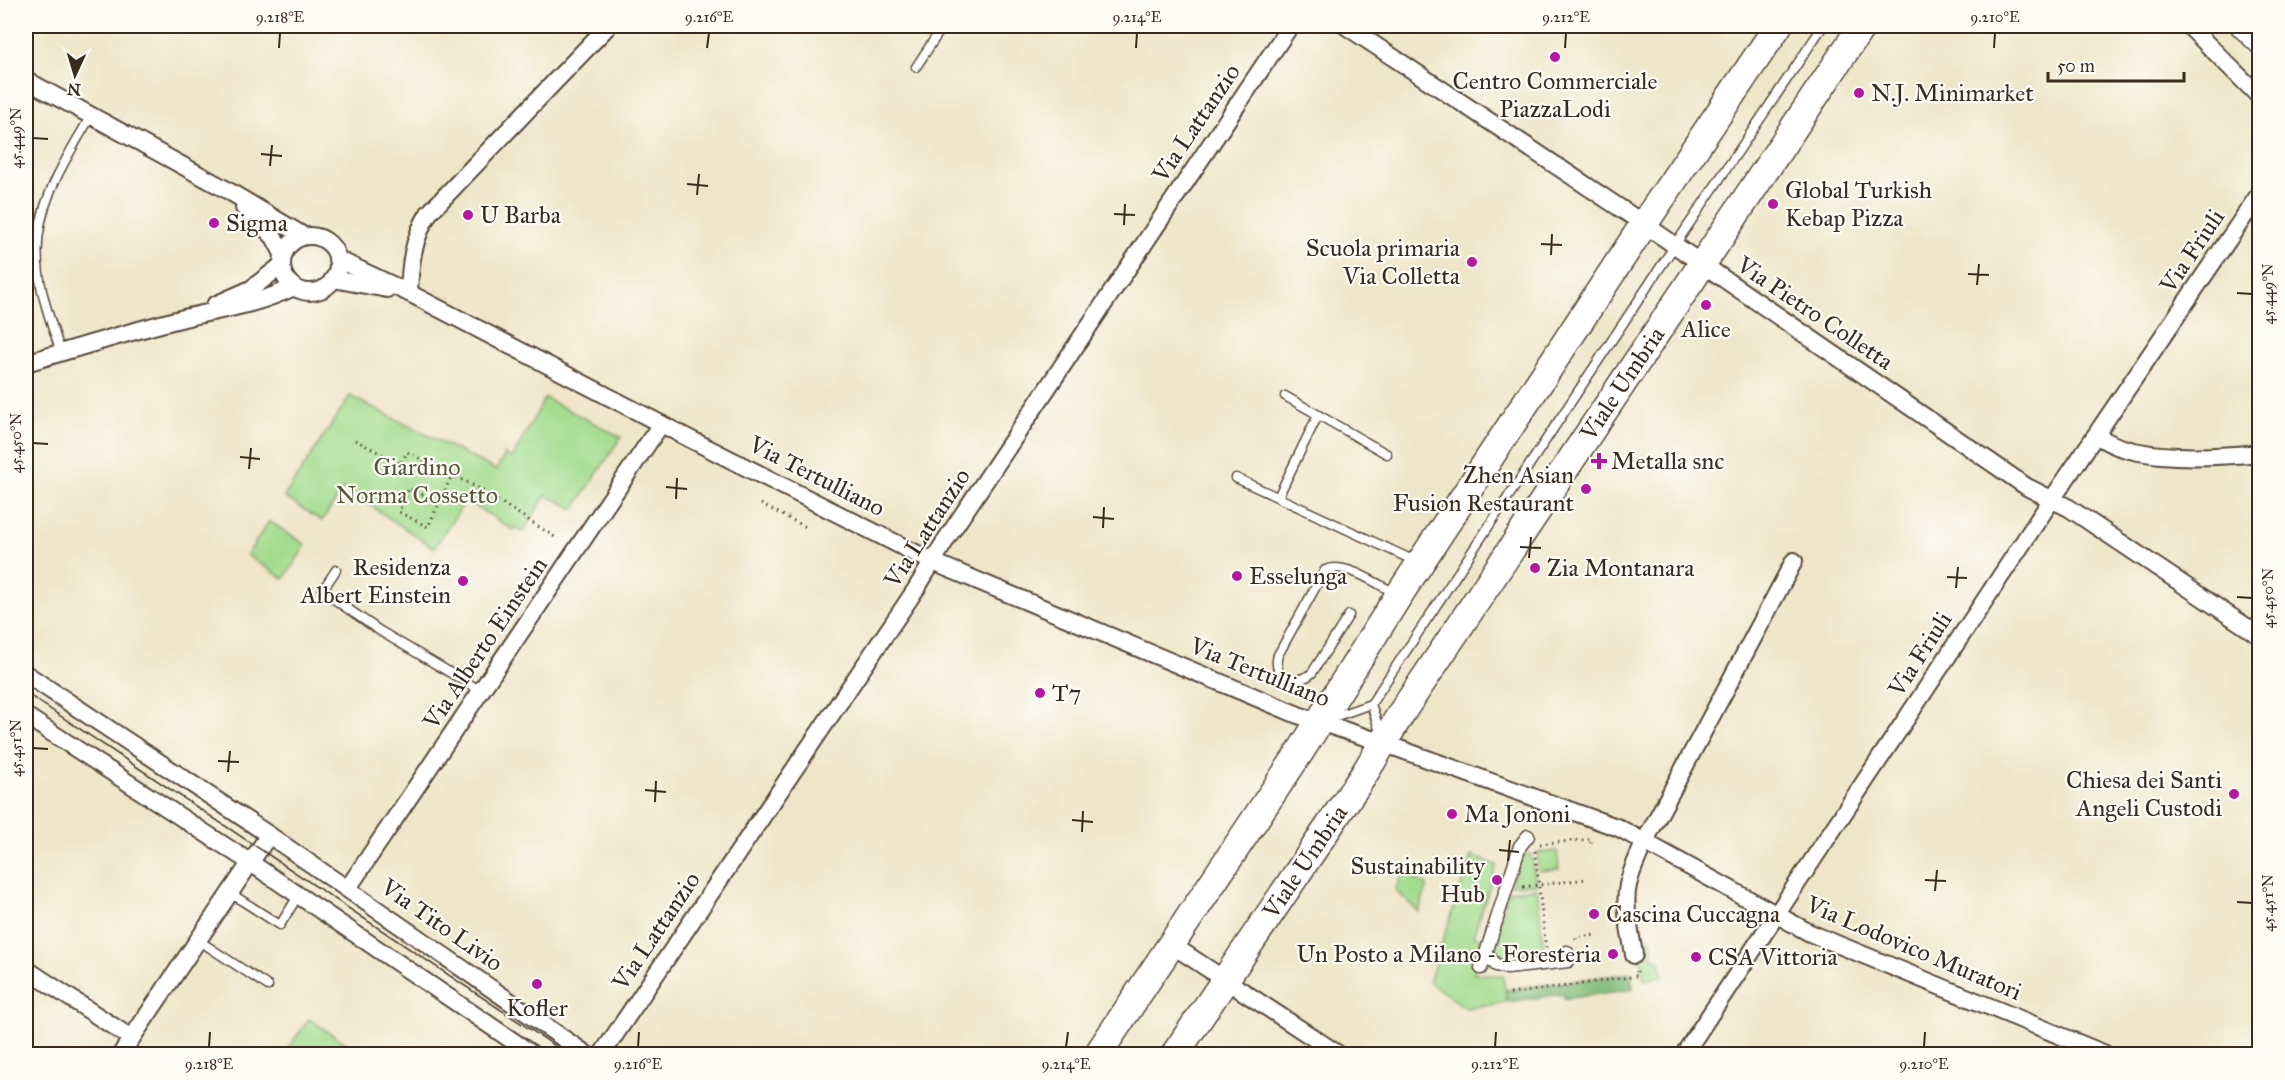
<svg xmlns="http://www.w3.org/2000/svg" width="2285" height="1080" font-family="'IM FELL Great Primer',serif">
<rect width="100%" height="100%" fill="#fdfcf7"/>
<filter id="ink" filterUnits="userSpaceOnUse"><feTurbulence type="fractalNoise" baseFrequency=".0167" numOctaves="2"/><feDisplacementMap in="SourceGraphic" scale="12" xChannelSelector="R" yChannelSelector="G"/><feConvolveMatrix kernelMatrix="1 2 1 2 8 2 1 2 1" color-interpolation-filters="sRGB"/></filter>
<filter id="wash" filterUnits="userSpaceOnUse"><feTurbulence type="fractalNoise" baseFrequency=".008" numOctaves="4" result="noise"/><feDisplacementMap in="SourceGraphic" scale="24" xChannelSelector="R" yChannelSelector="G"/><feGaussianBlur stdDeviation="1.35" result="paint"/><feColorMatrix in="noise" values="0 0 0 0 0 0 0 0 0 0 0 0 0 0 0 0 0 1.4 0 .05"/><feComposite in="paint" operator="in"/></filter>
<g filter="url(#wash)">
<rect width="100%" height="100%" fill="#efe5c8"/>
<!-- green -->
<g fill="#a3dc8e" stroke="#6f8356" stroke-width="1.5">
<path d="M350 396 496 470 505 454 512 458 545 398 621 437 574 509 546 495 523 532 515 527 513 530 466 500 434 548 344 488 322 521 284 497Z"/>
<path d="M269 521 306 545 284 579 247 555Z"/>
<path d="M1557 851 1559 869 1539 871 1537 853Z"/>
<path d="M1531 854 1536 884 1511 885 1521 855Z"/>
<path d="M1471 856 1497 865 1473 936 1484 939 1474 973 1503 976 1507 1002 1466 1008 1429 982Z"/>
<path d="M1403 873 1427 885 1419 912 1395 890Z"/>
<path d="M1537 888 1545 959 1507 963 1498 960 1490 949 1509 891Z"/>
<path d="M1636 919 1640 921 1642 935 1651 939 1653 956 1660 961 1663 976 1644 980Z"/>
<path d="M309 1019 362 1054H284Z"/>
</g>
<!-- forest -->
<path fill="#82bc79" stroke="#5e734c" stroke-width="1.5" d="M1631 973 1633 989 1565 999 1563 994 1507 1002 1505 990Z"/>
</g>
<g filter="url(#ink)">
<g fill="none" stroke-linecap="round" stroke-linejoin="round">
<!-- service casing -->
<g stroke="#564638" stroke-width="11">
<g id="service">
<path d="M916 67 943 26"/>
<path d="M61 353C52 325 40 294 38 264 33 208 64 162 91 116"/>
<path d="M1285 396 1387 454"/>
<path d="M1236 478 1417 562"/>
<path d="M1278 497 1318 415"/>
<path d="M336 570 322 591 380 631 481 691"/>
<path d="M1349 615 1312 673C1296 687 1271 677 1278 655L1325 570C1344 561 1378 584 1396 594"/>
<path d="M1371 704 1381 735"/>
<path d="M1331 718 1371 704 1675 245 1823 26"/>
<path d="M230 893 280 925 298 896"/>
<path d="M198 940 268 986"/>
</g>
</g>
<!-- pedestrian casing -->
<g stroke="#564638" stroke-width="15">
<g id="pedestrian">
<path d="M1528 836 1520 846 1486 953 1496 965 1507 968 1568 961 1567 952"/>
<path d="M1481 968 1486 953"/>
</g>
</g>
<!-- minor casing -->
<g stroke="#564638" stroke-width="20">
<g id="minor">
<path d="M1346 26 1644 224 2027 487 2069 508 2260 636"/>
<path d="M2189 26 2260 97"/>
<path d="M26 80 227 190 304 236"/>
<path d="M244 208 274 237 283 254"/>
<circle cx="310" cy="264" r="28"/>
<path d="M337 259 409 293 690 439 933 562 1298 715 1383 743 1619 828 1810 933 2105 1054"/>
<path d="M333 279 387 289"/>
<path d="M409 293C410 264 413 238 429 213L608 26"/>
<path d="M215 305 251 289 282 265"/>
<path d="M26 363C77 348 128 332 180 319 221 309 254 306 294 287"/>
<path d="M2097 435C2131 463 2217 457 2260 453"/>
<path d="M26 674 269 835 586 1054"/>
<path d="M26 716 251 863 532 1054"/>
<path d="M348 888 661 424"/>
<path d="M1172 945 1338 1054"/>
<path d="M1634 955C1631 933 1623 907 1628 885 1631 870 1639 855 1645 841L1794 561"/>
<path d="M26 969 131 1038"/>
<path d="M121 1054 269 835"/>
<path d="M602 1054 916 589 947 538 1290 26"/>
<path d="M1684 1054 2038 520 2260 193"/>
</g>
</g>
<!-- secondary casing -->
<g stroke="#564638" stroke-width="27">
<path id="secondary" d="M2243 26 2260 42"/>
</g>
<!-- primary casing -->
<g stroke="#564638" stroke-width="30">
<g id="primary">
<path d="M1098 1054 1300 752 1399 595 1644 224 1778 26"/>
<path id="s1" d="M1175 1054 1363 776 1402 712 1862 26"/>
</g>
</g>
<!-- path -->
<g stroke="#564638" stroke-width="3" stroke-dasharray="1.5 4.5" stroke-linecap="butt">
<path d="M355 440 401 464 407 452 480 489 558 539"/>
<path d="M439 503 409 488 399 512 428 527 452 475"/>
<path d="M761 504 806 527"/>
<path d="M1540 844 1591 839V846"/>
<path d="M1535 851 1546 949"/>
<path d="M1523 887 1587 879"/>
<path d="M1576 939V937L1596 935"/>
<path d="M1510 994 1637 976V971"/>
</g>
<!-- service -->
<use href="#service" stroke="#fff" stroke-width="8"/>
<!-- pedestrian -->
<use href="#pedestrian" stroke="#fff" stroke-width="12"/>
<!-- minor -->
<use href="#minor" stroke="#fff" stroke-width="16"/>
<!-- secondary -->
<use href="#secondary" stroke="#fff" stroke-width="24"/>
<!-- primary -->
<use href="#primary" stroke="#fff" stroke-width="27"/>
<!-- tram -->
<path stroke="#3b2a1e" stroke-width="1.5" d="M26 693 567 1054"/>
</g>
</g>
<!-- ticks -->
<path fill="none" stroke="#3b2a1e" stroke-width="2" d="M279 48 280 33M707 48 709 33M1136 48 1137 33M1565 48 1566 33M1994 48 1995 33M33 138 48 139M261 154 282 156M270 166 272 145M687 184 708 186M697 195 699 174M1114 214 1135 215M1124 225 1125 204M1541 244 1562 245M1551 255 1552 234M1968 274 1989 275M1977 285 1979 264M2237 293 2252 294M33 443 48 444M240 457 260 459M249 469 251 448M666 487 687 489M676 499 677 478M1093 517 1114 519M1103 528 1104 507M1520 547 1541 548M1529 558 1531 537M1947 577 1967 578M1956 588 1958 567M2237 597 2252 598M33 748 48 749M218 761 239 762M228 772 230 751M645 790 666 792M655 802 656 781M1072 820 1093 822M1082 832 1083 811M1499 850 1519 852M1508 861 1510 840M1925 880 1946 881M1935 891 1937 870M2237 902 2252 903M209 1047 210 1032M638 1047 639 1032M1066 1047 1068 1032M1495 1047 1496 1032M1924 1047 1925 1032"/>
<!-- markers -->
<g fill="#b5179e" stroke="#fdfcf7" stroke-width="2">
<circle cx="1555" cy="57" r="6"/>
<circle cx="1859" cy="93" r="6"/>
<circle cx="1773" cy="204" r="6"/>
<circle cx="468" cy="215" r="6"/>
<circle cx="214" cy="223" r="6"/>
<circle cx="1472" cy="262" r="6"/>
<circle cx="1706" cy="305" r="6"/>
<path d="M1596 452h6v6h6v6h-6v6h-6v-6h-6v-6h6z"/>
<circle cx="1586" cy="489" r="6"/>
<circle cx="1535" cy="568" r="6"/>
<circle cx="1237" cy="576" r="6"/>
<circle cx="463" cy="581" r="6"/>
<circle cx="1040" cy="693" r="6"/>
<circle cx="2234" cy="794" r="6"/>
<circle cx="1452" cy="814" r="6"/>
<circle cx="1497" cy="880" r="6"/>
<circle cx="1594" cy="914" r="6"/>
<circle cx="1613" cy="954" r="6"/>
<circle cx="1696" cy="957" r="6"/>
<circle cx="537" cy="984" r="6"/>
</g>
<g text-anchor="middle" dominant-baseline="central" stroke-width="4.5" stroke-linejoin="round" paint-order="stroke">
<!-- poi labels -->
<g font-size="24" fill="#3b2a1e" stroke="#fdfcf7" text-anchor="start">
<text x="1555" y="81" text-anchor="middle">Centro Commerciale<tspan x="1555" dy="28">PiazzaLodi</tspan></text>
<text x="1871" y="93">N.J. Minimarket</text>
<text x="1785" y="190">Global Turkish<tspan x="1785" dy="28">Kebap Pizza</tspan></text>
<text x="480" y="215">U Barba</text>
<text x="226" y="223">Sigma</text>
<text x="1460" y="248" text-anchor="end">Scuola primaria<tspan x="1460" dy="28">Via Colletta</tspan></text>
<text x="1706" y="329" text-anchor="middle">Alice</text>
<text x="1611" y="461">Metalla snc</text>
<text x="1574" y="475" text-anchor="end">Zhen Asian<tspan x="1574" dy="28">Fusion Restaurant</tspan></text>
<text x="451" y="567" text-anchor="end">Residenza<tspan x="451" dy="28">Albert Einstein</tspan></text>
<text x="1547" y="568">Zia Montanara</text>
<text x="1249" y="576">Esselunga</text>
<text x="1052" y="693">T7</text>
<text x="2222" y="780" text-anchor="end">Chiesa dei Santi<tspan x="2222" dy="28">Angeli Custodi</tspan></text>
<text x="1464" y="814">Ma Jononi</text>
<text x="1485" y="866" text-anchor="end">Sustainability<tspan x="1485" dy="28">Hub</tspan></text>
<text x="1606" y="914">Cascina Cuccagna</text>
<text x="1601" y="954" text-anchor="end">Un Posto a Milano - Foresteria</text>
<text x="1708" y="957">CSA Vittoria</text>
<text x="537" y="1008" text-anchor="middle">Kofler</text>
</g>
<!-- street labels -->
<g font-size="24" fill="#3b2a1e" stroke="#fdfcf7">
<text transform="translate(1196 123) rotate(-56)">Via Lattanzio</text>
<text transform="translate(2192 251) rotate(-56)">Via Friuli</text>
<text transform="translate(1815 313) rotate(34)">Via Pietro Colletta</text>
<text stroke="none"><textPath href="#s1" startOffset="806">Viale Umbria</textPath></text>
<text transform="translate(817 476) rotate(27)">Via Tertulliano</text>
<text transform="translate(927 528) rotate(-57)">Via Lattanzio</text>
<text transform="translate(485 643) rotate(-56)">Via Alberto Einstein</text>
<text transform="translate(1920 654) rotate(-57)">Via Friuli</text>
<text transform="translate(1260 672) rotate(22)">Via Tertulliano</text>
<text stroke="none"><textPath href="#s1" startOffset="232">Viale Umbria</textPath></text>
<text transform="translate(442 925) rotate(35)">Via Tito Livio</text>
<text transform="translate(656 931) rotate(-56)">Via Lattanzio</text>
<text transform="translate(1914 948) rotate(23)">Via Lodovico Muratori</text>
</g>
<!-- park labels -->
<g font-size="24" fill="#55563a" stroke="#fdfcf7">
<text x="417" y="467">Giardino<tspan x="417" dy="28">Norma Cossetto</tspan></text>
</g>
</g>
<!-- margin -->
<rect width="2285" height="1080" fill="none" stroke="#fdfcf7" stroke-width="66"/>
<!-- north arrow -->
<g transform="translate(75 75) rotate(184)" stroke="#fdfcf7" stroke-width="4.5" paint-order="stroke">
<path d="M0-4.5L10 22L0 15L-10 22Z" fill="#3b2a1e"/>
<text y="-9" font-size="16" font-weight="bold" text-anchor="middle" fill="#3b2a1e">N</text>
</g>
<!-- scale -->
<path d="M2048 72v9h136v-9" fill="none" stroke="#3b2a1e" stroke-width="3"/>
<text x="2057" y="72" font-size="18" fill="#3b2a1e" stroke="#fdfcf7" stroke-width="4.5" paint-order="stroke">50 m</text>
<rect x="33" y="33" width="2219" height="1014" fill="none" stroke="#3b2a1e" stroke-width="2"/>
<g font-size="15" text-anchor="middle" fill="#3b2a1e">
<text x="280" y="22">9.218°E</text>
<text x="709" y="22">9.216°E</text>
<text x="1137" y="22">9.214°E</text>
<text x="1566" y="22">9.212°E</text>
<text x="1995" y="22">9.210°E</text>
<text transform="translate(16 138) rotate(-90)" y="5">45.449°N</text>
<text transform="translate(2268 294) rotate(-90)" y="5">45.449°N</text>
<text transform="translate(16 443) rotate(-90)" y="5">45.450°N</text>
<text transform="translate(2268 598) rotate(-90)" y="5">45.450°N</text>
<text transform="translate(16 748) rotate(-90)" y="5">45.451°N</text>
<text transform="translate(2268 903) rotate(-90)" y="5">45.451°N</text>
<text x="209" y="1069">9.218°E</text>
<text x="638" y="1069">9.216°E</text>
<text x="1066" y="1069">9.214°E</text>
<text x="1495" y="1069">9.212°E</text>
<text x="1924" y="1069">9.210°E</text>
</g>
</svg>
